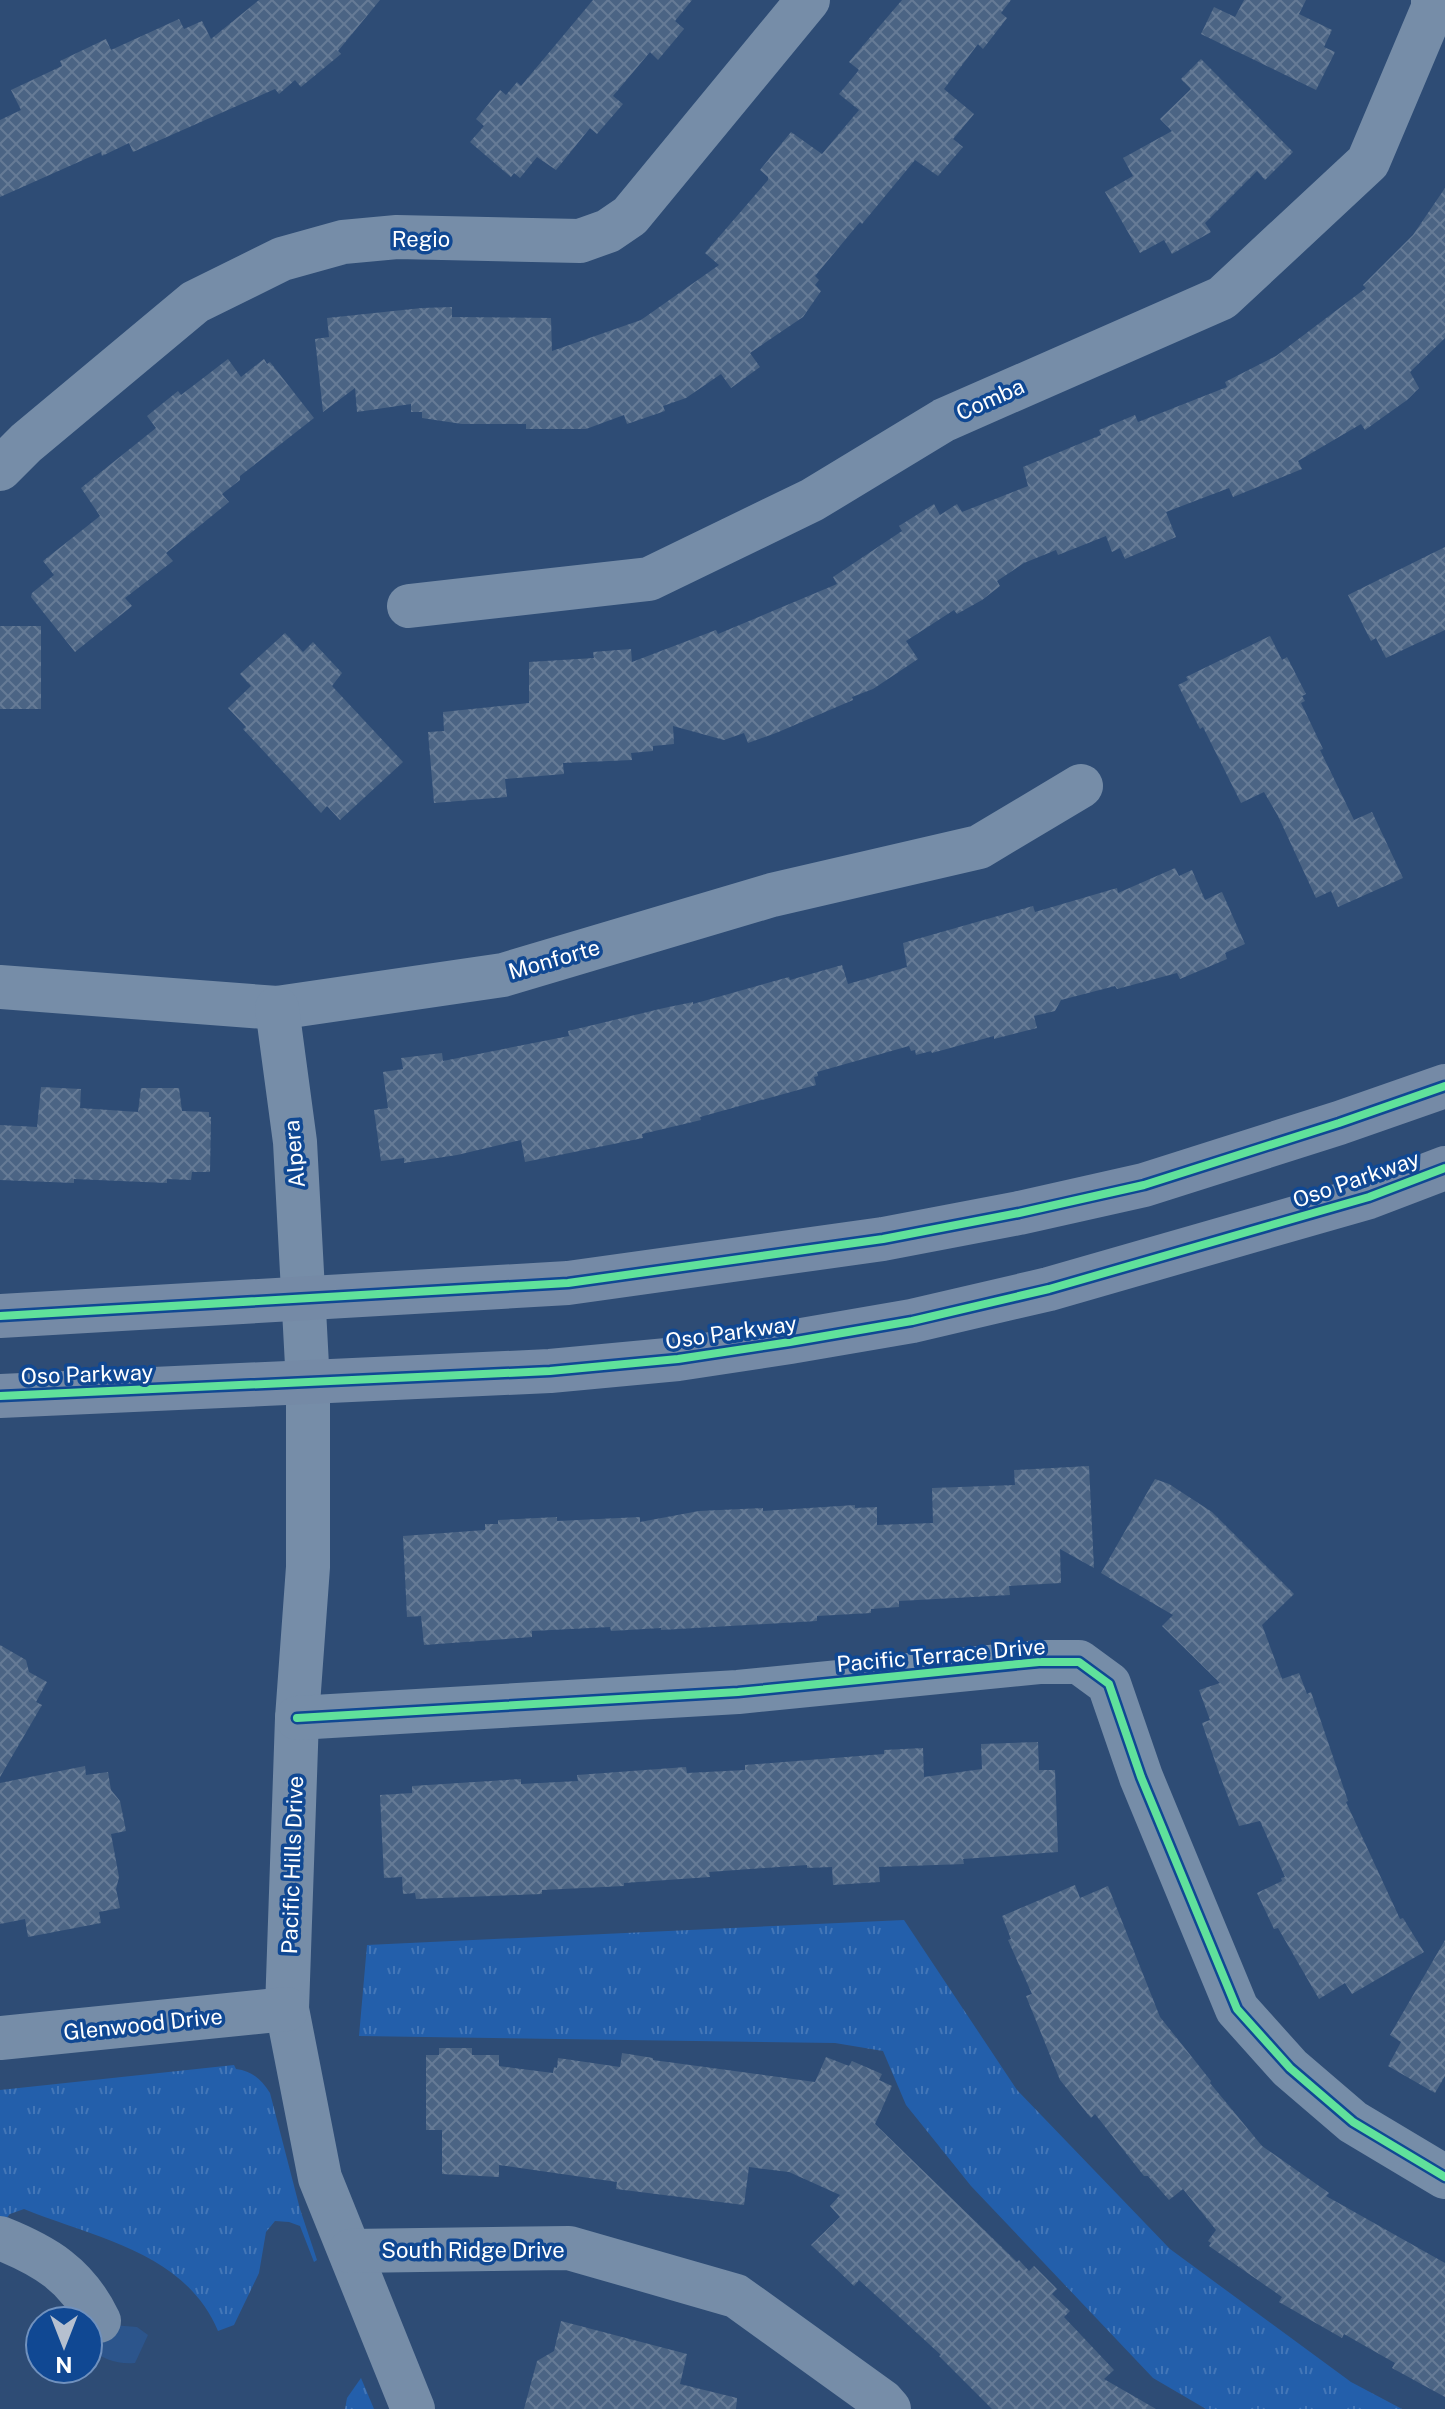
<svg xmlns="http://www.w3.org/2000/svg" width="1445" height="2409" font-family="'Public Sans',sans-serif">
<defs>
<pattern id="grass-tufts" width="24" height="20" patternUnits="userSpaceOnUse" patternTransform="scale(2)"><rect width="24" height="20" fill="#235fab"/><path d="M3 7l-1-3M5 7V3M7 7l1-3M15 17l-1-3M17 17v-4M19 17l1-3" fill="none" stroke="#4477b8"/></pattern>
<pattern id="building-cross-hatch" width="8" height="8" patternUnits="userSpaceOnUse" patternTransform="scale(2)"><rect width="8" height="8" fill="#4b6484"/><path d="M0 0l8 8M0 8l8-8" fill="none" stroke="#667b96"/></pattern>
</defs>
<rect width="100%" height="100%" fill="#2e4c75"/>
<!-- grass -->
<g fill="url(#grass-tufts)">
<path d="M904 1920 1017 2090 1170 2249 1351 2382 1402 2409H1206L1153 2378 971 2186 906 2105 883 2051 835 2043 359 2036 367 1945Z"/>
<path d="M234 2065 236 2069C252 2071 261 2079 270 2093L300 2209 317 2260 314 2262 300 2226 289 2222 275 2221 266 2232 259 2273 234 2325 218 2331C185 2252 95 2238 24 2209L10 2214 3 2222 0 2219V2090Z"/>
<path d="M361 2378 374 2409H345L347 2398Z"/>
</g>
<!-- water -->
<path fill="#2c558c" d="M88 2323 137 2327 148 2335 135 2363C118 2365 102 2358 88 2349Z"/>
<!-- building -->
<g fill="url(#building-cross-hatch)">
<path d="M259 0H380L338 51 341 54 301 87 295 80 279 94 275 89 133 152 129 143 102 156 101 152 0 197V120L21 110 11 90 62 66 60 61 106 39 111 50 179 19 184 29 202 21 211 39Z"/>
<path d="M593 0H692L675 21 684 29 658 60 650 52 613 96 623 104 597 134 590 128 556 170 537 157 520 178 514 173 511 177 470 142 484 126 476 119 500 90 506 95 517 82 521 86Z"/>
<path d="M902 0H1011L1001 13 1007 18 983 49 978 44 944 89 974 114 953 139 963 147 938 176 915 160 862 224 860 222 815 276 819 280 815 285 821 291 803 317 750 353 760 367 731 388 721 374 686 398 663 406 665 411 627 424 624 415 586 429H526V424H462L422 418V412H411V404L357 412 355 388 323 412 315 339 329 337 327 318 422 308 452 307V317L551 318 552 351 641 320 719 265 705 253 768 180V177L760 170 791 132 822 154 859 110 839 94 859 70 849 62Z"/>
<path d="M1244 0H1306L1299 14 1332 30 1324 47 1335 52 1316 90 1201 34 1214 7 1235 17Z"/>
<path d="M1201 59 1293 152 1265 180 1257 171 1205 223 1211 232 1172 254 1164 240 1140 253 1105 192 1133 176 1123 158 1172 131 1160 119 1191 89 1181 79Z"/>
<path d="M1445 188V338L1410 372 1419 388 1407 400 1365 430 1361 424 1298 461 1302 469 1233 497 1229 488 1166 512 1176 537 1125 559 1120 548 1112 552 1106 536 1058 555 1056 550 1024 563 997 581 1000 586 982 600 957 614 954 610 906 641 918 659 873 689 852 697 853 700 776 733 748 743 744 733 724 740 673 726 674 744 653 746V751L631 753 632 760 563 763 564 774 505 779 507 797 434 803 428 732 444 731 443 712 529 703V662L594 658 593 652 631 649 632 662 716 630 718 634 837 584 833 577 902 531 899 526 934 504 940 515 957 504 962 512 1028 486 1023 467 1101 435 1099 430 1135 415 1138 422 1227 387 1225 382 1276 356 1366 288 1363 285 1413 235Z"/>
<path d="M228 359 241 377 264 359 267 364 270 362 314 418 240 476V480L222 494 229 502 166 553 173 561 125 598 132 606 75 652 31 597 32 593 54 575 43 561 100 516 81 488 156 428 147 416 178 391 181 395Z"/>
<path d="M1445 547V630L1386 658 1376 638 1371 641 1348 595Z"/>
<rect x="0" y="626" width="41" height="83"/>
<path d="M285 633 303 652 313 642 342 673 332 686 403 762 340 820 327 806 321 813 243 729 246 727 228 708 251 686 240 674Z"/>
<path d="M1270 636 1282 660 1287 657 1306 694 1302 696 1305 701 1301 703 1323 749 1320 750 1354 820 1372 812 1403 878 1338 907 1331 891 1316 898 1278 816 1264 792 1241 803 1203 727 1200 729 1178 685 1188 680 1186 677Z"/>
<path d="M1175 868 1179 876 1192 870 1205 900 1222 892 1245 944 1225 953 1227 959 1180 979 1177 973 1117 989 1115 986 1061 1000 1055 1011 1034 1016 1037 1028 994 1039V1036L932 1053 931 1051 916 1055 915 1050 911 1051 909 1046 817 1072 818 1076 814 1077 816 1085 700 1117 701 1120 642 1134 643 1138 525 1162 521 1140 457 1155 404 1163V1158L381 1161 374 1110 388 1108 383 1072 403 1069 401 1058 442 1053 443 1061 569 1036 568 1031 664 1008 693 1002V1004L789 977 790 980 842 965 848 984 907 967 903 943 1033 906 1035 912 1117 888 1118 893Z"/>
<path d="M41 1087 81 1089 80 1108 138 1112 141 1088H179L182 1111 209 1112V1117H211L210 1172H192L191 1180 167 1179V1183L74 1179V1183L0 1180V1125L37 1127Z"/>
<path d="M1089 1466 1094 1568 1060 1549 1061 1583 1009 1586 1010 1595 899 1601V1607L871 1609V1613L817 1616V1621L661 1630V1628L611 1631 610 1627 532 1631V1637L424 1645 421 1616 407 1617 403 1536 485 1530V1524H498V1520L557 1517V1521L640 1517V1522L699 1511 763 1508V1511L855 1505V1508L877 1507V1525L933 1523 932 1488 1015 1485 1014 1470Z"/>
<path d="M1155 1479 1169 1484 1212 1512 1294 1594 1262 1625 1282 1679 1299 1673 1307 1694 1311 1692 1348 1801 1346 1802 1400 1919 1403 1918 1424 1952 1352 1994 1345 1983 1319 1999 1278 1928 1274 1929 1257 1893 1282 1881 1281 1878 1285 1877 1260 1821 1239 1826 1219 1773 1202 1723 1210 1720 1199 1690 1220 1683 1162 1626 1173 1615 1101 1573Z"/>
<path d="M0 1645 26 1660 29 1672 47 1682 36 1702 42 1705 0 1777Z"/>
<path d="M1038 1742 1039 1770H1055L1058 1852 963 1859 964 1864 879 1867 880 1882 833 1885 832 1867 807 1868V1865L709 1872 710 1877 624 1883V1886L542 1890V1894L416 1899 415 1893 403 1894 402 1877 384 1878 380 1795 412 1793V1786L521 1779V1784L578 1781 577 1775 686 1767 687 1773 745 1770V1765L884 1754V1750L923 1748 924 1777 982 1769 981 1744Z"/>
<path d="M85 1766 86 1775 108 1772 111 1790 120 1801 126 1831 111 1834 119 1877 116 1889 120 1908 99 1912 101 1923 28 1937 25 1919 0 1924V1783Z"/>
<path d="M1075 1885 1080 1898 1108 1886 1160 2017 1211 2081 1210 2083 1262 2146 1329 2193 1326 2196 1445 2263V2397L1392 2368 1395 2363 1344 2334 1342 2338 1279 2302 1282 2297 1209 2246 1211 2243 1208 2241 1216 2230 1183 2189 1169 2200 1148 2176H1144L1095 2114 1091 2118 1060 2080 1026 1996 1032 1994 1008 1940 1011 1939 1002 1916Z"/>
<path d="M1445 1940V2076L1435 2093 1388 2066 1401 2042 1390 2035Z"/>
<path d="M439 2048H472V2055H499V2066L553 2073 554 2067 557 2068 558 2058 620 2067 622 2053 653 2058V2060L815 2082 826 2057 849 2066 852 2061 882 2074 879 2080 892 2086 875 2124 1017 2262 1019 2260 1029 2271 1034 2266 1057 2289 1052 2294 1070 2311 1064 2317 1114 2370 1104 2379 1156 2409H992L939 2356 941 2355 859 2280 854 2286 811 2245 840 2217 830 2206 840 2195 789 2172 749 2167 744 2205 616 2189 617 2182 499 2165V2177L442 2174V2130H426V2055H439Z"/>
<path d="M561 2321 687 2354 680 2384 737 2398 736 2409H524L537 2361 554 2351Z"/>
</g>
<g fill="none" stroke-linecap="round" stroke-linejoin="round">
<!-- minor -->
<g stroke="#768da8" stroke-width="44">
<path d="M0 469 26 443 195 302 282 259 343 242 397 237 580 241 608 231 630 216 808 0"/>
<path d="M409 606 649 579 812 500 944 420 1222 298 1368 162 1433 8V0"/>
<path d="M0 987 277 1008 503 975 772 895 979 847 1081 786"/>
<path d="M277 1008 295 1142 308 1384V1567L297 1718 287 2009 320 2178 413 2409"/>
<path d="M297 1718 738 1692 1039 1662H1079L1109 1684 1141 1777 1237 2009 1290 2068 1353 2122 1445 2177"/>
<path d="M0 2038 287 2009"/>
<path d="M0 2238C45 2256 77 2275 99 2321"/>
<path d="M350 2251 569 2248 736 2296 882 2401 889 2409"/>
</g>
<!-- major -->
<g stroke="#758aa6" stroke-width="44">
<path d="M0 1316 568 1283 883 1239 1019 1213 1144 1185 1339 1123 1445 1086"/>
<path d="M0 1396 550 1371 678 1359 790 1342 912 1321 1049 1289 1369 1197 1445 1168"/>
</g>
<!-- cycleway casing -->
<g stroke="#104893" stroke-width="13">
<g id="cycleway">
<path d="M0 1316 568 1283 883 1239 1019 1213 1144 1185 1339 1123 1445 1086"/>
<path d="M0 1396 550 1371 678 1359 790 1342 912 1321 1049 1289 1369 1197 1445 1168"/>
<path d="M297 1718 738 1692 1039 1662H1079L1109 1684 1141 1777 1237 2009 1290 2068 1353 2122 1445 2177"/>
</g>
</g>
<!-- cycleway -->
<use href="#cycleway" stroke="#60e19b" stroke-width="8"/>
</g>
<g text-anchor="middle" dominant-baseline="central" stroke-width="7" stroke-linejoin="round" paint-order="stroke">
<!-- street labels -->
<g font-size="22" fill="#fff" stroke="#104893">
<text x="421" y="239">Regio</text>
<text transform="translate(990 399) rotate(-24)">Comba</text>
<text transform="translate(554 959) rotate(-16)">Monforte</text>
<text transform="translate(294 1154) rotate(-95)">Alpera</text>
<text transform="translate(1356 1179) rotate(-19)">Oso Parkway</text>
<text transform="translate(731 1332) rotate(-8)">Oso Parkway</text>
<text transform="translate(87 1374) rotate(-2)">Oso Parkway</text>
<text transform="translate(941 1655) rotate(-5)">Pacific Terrace Drive</text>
<text transform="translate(292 1865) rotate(-88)">Pacific Hills Drive</text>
<text transform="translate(143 2024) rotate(-6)">Glenwood Drive</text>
<text x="473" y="2250">South Ridge Drive</text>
</g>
</g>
<!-- north arrow -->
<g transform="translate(64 2345) rotate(180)"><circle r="38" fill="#104893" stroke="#7091be" stroke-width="2"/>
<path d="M0-6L14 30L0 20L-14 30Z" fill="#b6c0cf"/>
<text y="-12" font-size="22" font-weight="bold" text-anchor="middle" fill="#ffffff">N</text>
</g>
</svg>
